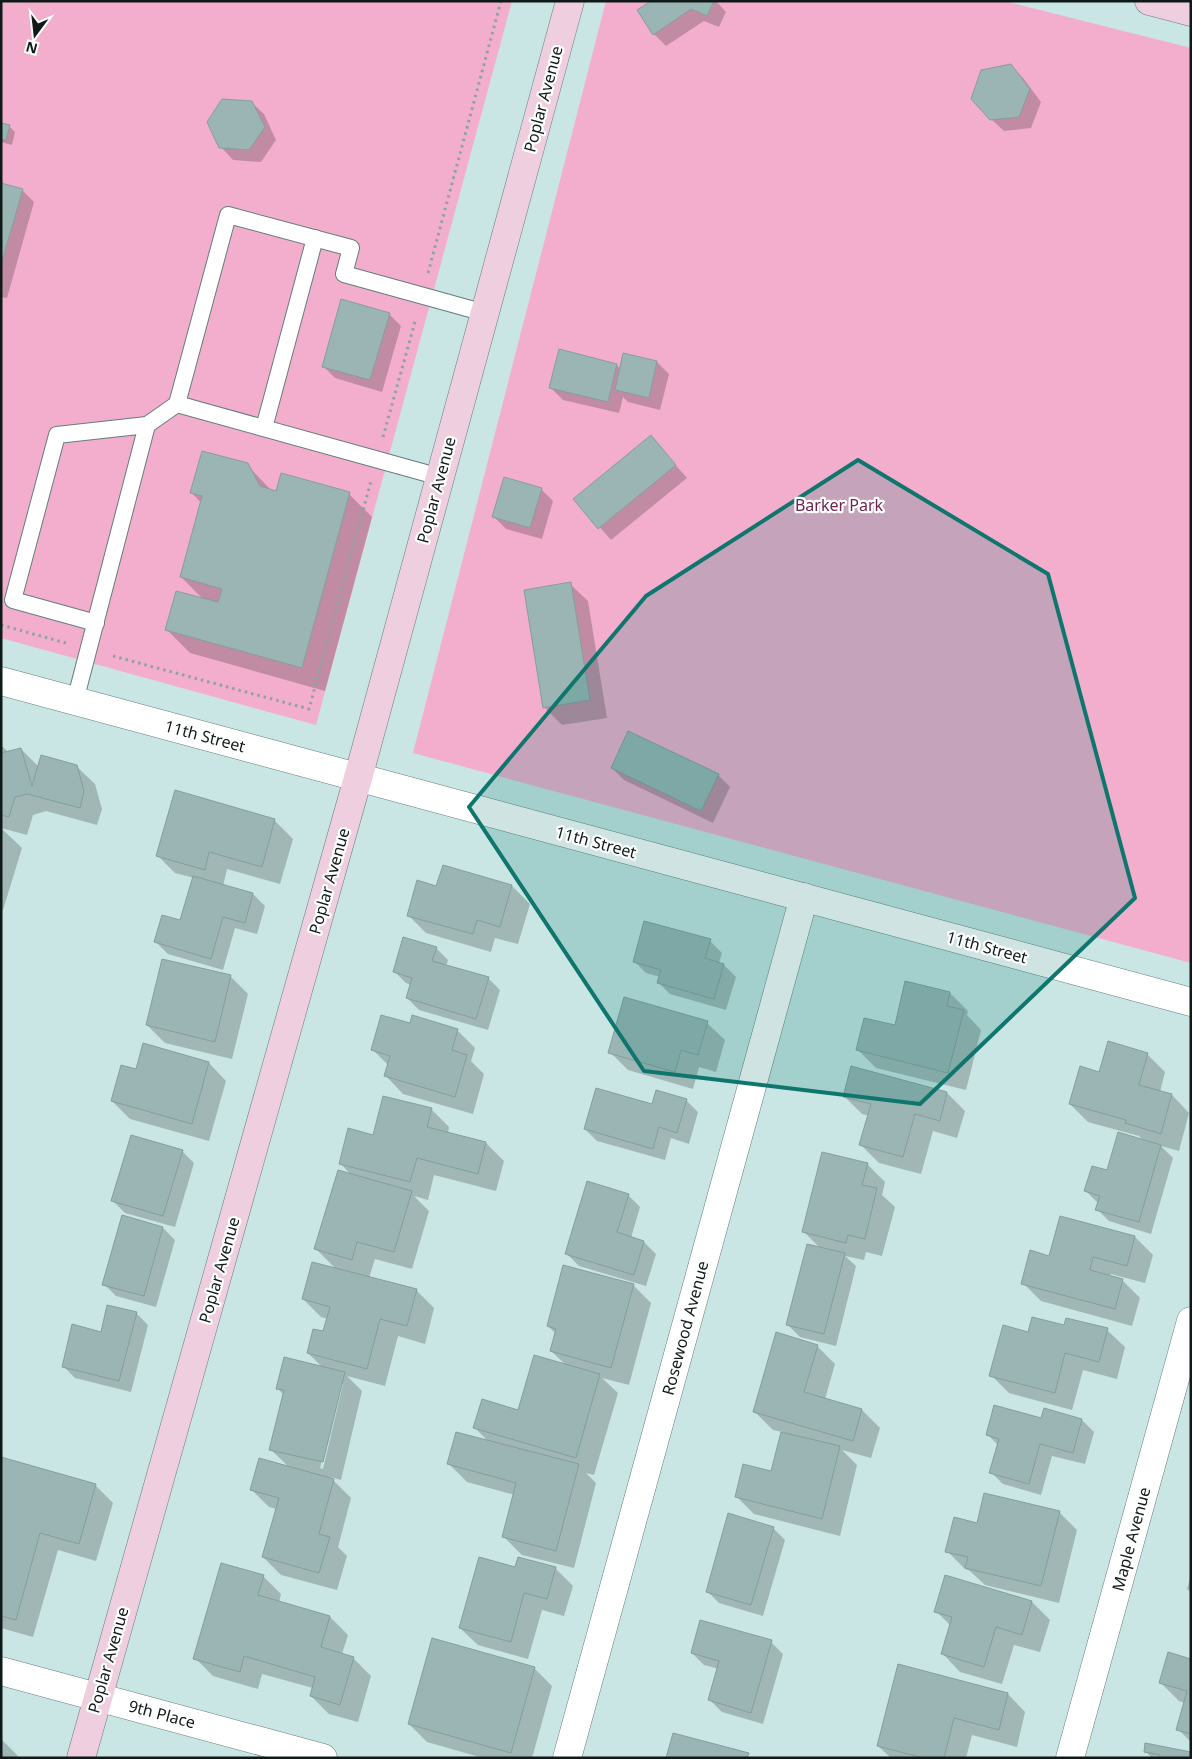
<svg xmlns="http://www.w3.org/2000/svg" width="1192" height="1759" font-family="'Noto Sans',sans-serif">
<rect width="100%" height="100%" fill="#c9e5e4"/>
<!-- green -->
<g fill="#f3aece">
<path d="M1 1H512L316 725 1 638Z"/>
<path d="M606 1H1004L1191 48V963L413 753Z"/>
</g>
<!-- shadow -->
<g fill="#0003" fill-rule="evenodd">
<path d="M653 1H716L726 12 719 27 704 21 666 46 654 34Z"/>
<path d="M1010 65 1023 78 1041 102 1031 128 1004 131 991 119Z"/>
<path d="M251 102 264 114 276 140 261 162 233 160 221 147Z"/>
<path d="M1 124 9 126 15 132 12 145 1 142Z"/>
<path d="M1 185 22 190 34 202 7 298 1 297Z"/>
<path d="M389 314 401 326 382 392 335 378 323 366Z"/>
<path d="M657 362 669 374 660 410 628 402 623 397 619 413 563 400 551 388 616 365 621 369Z"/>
<path d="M651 437 687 478 611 540 575 499Z"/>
<path d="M247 465 272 491 349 494 372 517 325 691 190 653 167 630 204 600 181 577 201 503 192 493Z"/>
<path d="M541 489 553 501 542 539 506 529 494 517Z"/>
<path d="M570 584 588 601 607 718 562 725 544 707Z"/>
<path d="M1 745 8 752 21 749 39 767 76 766 95 784 102 809 97 825 46 811 33 815 27 835 1 828Z"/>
<path d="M612 768 718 775 730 787 713 823 624 780Z"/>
<path d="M176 792 275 821 293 839 280 884 227 869 223 886 253 894 265 906 257 934 235 928 223 970 168 954 156 942 181 921 194 878 175 873 157 855Z"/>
<path d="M1 828 22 848 3 910H1Z"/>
<path d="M512 886 530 904 518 944 495 938 491 952 426 933 408 915 437 888Z"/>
<path d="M710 941 722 953 719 963 724 965 736 977 726 1010 670 994 658 982 660 977 646 973 634 961Z"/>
<path d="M436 948 448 960 446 966 488 978 500 990 488 1030 419 1010 407 998 411 985 406 983 394 971Z"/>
<path d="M230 976 248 994 232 1059 165 1043 147 1025Z"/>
<path d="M950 993 968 1011 967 1015 981 1030 966 1090 876 1068 858 1050Z"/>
<path d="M707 1023 725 1040 716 1072 699 1067 693 1089 628 1070 610 1052Z"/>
<path d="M411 1024 457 1030 475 1048 471 1061 484 1074 473 1114 403 1094 386 1076 389 1066 373 1050Z"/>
<path d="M1147 1054 1165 1072 1160 1092 1172 1095 1189 1113 1179 1151 1161 1146 1173 1158 1151 1234 1109 1221 1097 1209 1098 1203 1086 1191 1144 1141 1139 1136 1088 1122 1070 1104 1100 1073Z"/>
<path d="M209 1063 226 1081 209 1141 130 1119 112 1101 136 1071Z"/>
<path d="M947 1093 965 1111 957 1138 933 1131 921 1174 879 1163 861 1145 869 1116 862 1114 844 1096Z"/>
<path d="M686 1100 698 1112 689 1144 671 1138 665 1160 597 1141 585 1129 653 1106Z"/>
<path d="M431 1109 449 1127 448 1133 486 1143 504 1161 496 1191 434 1175 428 1200 414 1196 429 1211 412 1269 375 1259 369 1278 416 1290 434 1308 425 1344 398 1336 385 1386 347 1376 362 1391 341 1480 330 1477 351 1498 338 1547 347 1556 337 1590 281 1575 263 1557 277 1509 269 1507 251 1489 289 1467 270 1449 284 1395 278 1389 324 1369 308 1353 324 1333 328 1319 321 1317 303 1299 336 1269 316 1249 352 1176 341 1164 374 1136ZM341 1384H343L323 1469 320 1468Z"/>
<path d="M182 1151 194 1163 175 1227 125 1213 113 1201Z"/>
<path d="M867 1164 885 1182 882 1195 895 1207 882 1256 866 1252 864 1260 845 1256 856 1266 836 1346 800 1337 788 1325 820 1248 804 1232Z"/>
<path d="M628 1195 640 1207 631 1238 644 1242 656 1254 646 1286 579 1266 567 1254Z"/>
<path d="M1061 1218 1135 1237 1153 1255 1145 1283 1111 1274 1110 1277 1122 1280 1140 1298 1132 1326 1041 1301 1023 1283 1050 1257Z"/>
<path d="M163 1228 175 1240 156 1307 116 1296 104 1284Z"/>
<path d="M633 1285 651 1303 629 1385 602 1378 618 1393 594 1475 586 1473 596 1483 574 1568 522 1555 504 1537 515 1495 467 1482 449 1464 488 1441 475 1428 519 1412 566 1365 551 1351 556 1334 548 1326Z"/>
<path d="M136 1313 148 1325 131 1392 75 1378 63 1366 102 1333Z"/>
<path d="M1065 1327 1107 1330 1125 1347 1117 1379 1083 1370 1072 1410 1009 1393 991 1375 1029 1333Z"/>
<path d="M817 1346 835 1364 825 1399 862 1410 880 1428 871 1458 842 1450 857 1465 840 1536 754 1514 736 1496 772 1472 782 1432 773 1430 755 1412Z"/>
<path d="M1044 1410 1082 1420 1094 1432 1085 1464 1052 1456 1041 1495 1003 1484 991 1472 998 1445 987 1434 1042 1419Z"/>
<path d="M1 1459 95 1485 113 1503 96 1561 58 1550 33 1637 1 1628Z"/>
<path d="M1059 1512 1077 1530 1059 1603 985 1585 970 1571 965 1569 947 1551 978 1524Z"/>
<path d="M773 1528 785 1540 763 1616 719 1603 707 1591Z"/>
<path d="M555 1568 573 1586 564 1616 542 1610 528 1659 478 1645 460 1628 515 1569Z"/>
<path d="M1191 1575V1592L1187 1589Z"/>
<path d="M263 1576 281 1594 279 1603 330 1617 348 1635 342 1654 353 1658 371 1676 358 1722 329 1714 311 1696 313 1688 262 1674 258 1689 213 1676 195 1658Z"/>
<path d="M1032 1602 1050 1620 1040 1652 1014 1645 1002 1684 960 1672 943 1654 951 1626 936 1611Z"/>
<path d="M771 1642 783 1654 763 1724 722 1712 710 1700 719 1669 704 1665 692 1653Z"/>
<path d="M1191 1660V1742L1178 1729 1185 1703 1179 1701 1161 1683Z"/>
<path d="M534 1668 552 1686 532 1758H483L427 1742 409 1724Z"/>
<path d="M1008 1694 1025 1712 1017 1747 972 1735 966 1758H891L878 1746Z"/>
<path d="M1 1739 18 1756 17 1758H1Z"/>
<path d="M1145 1751 1191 1758H1152Z"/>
</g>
<!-- building -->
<g fill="#9ab5b4" stroke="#849e9d">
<path d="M651 1H714L707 16 691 9 653 35 637 10Z"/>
<path d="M1011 64 1030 89 1019 117 990 120 971 99 981 70Z"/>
<path d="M222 99 252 101 265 127 249 150 219 148 207 122Z"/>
<path d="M1 123 10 125 6 140 1 139Z"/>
<path d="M1 183 23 189 1 265Z"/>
<path d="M341 299 390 313 370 380 322 367Z"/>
<path d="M559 349 617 364 608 402 549 388Z"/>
<path d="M623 353 657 361 649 398 615 390Z"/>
<path d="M651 435 676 465 598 529 573 499Z"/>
<path d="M202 451 248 463 260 486 276 491 281 473 350 492 302 668 165 630 176 591 218 602 222 589 180 577 202 496 190 493Z"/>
<path d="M504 477 542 488 530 528 492 517Z"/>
<path d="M571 582 590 700 543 708 524 590Z"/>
<path d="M628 731 719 774 701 811 611 768Z"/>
<path d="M21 748 32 786 41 755 77 765 84 791 80 808 27 794 15 797 9 817 1 815V753Z"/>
<path d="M175 790 275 819 262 867 209 852 205 870 156 856Z"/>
<path d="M443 865 512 885 500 927 477 920 473 934 407 916 417 880 436 886Z"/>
<path d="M193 876 253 893 245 923 223 917 211 959 154 942 162 915 180 920Z"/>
<path d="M644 921 711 939 705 958 724 964 714 999 657 983 661 970 633 962Z"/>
<path d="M403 937 437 947 432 961 489 977 476 1019 406 998 412 978 393 972Z"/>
<path d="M162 959 231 975 215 1042 146 1025Z"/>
<path d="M905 981 950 992 947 1006 964 1010 948 1073 856 1050 864 1018 895 1025Z"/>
<path d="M624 997 708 1021 698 1055 681 1050 675 1072 608 1053Z"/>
<path d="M381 1015 410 1023 412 1015 458 1029 452 1050 467 1055 455 1097 384 1076 390 1056 371 1050Z"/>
<path d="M1108 1041 1148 1053 1139 1085 1172 1094 1161 1134 1125 1123 1126 1120 1069 1104 1080 1066 1099 1072Z"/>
<path d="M143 1043 209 1062 192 1124 111 1101 121 1065 136 1069Z"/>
<path d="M851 1066 947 1092 940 1121 915 1114 903 1157 859 1145 871 1104 843 1097Z"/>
<path d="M596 1088 652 1104 656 1090 687 1099 677 1133 659 1127 653 1149 584 1129Z"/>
<path d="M383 1096 432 1108 427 1127 486 1142 478 1174 417 1158 410 1182 339 1164 348 1128 373 1135Z"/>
<path d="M1118 1132 1161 1145 1139 1222 1095 1210 1100 1196 1084 1191 1092 1166 1107 1170Z"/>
<path d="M131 1135 183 1150 163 1216 111 1201Z"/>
<path d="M822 1152 868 1163 862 1185 877 1188 865 1239 848 1235 846 1243 802 1232Z"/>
<path d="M338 1170 412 1191 394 1252 357 1242 352 1260 314 1249Z"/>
<path d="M587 1181 629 1194 617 1232 644 1241 634 1275 565 1254Z"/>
<path d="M122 1215 163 1227 144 1296 102 1285Z"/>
<path d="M1060 1216 1135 1236 1127 1266 1093 1257 1090 1270 1123 1279 1115 1309 1021 1284 1030 1250 1049 1256Z"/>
<path d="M807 1244 845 1253 824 1334 786 1325Z"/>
<path d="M312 1262 417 1289 407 1326 380 1319 367 1369 307 1353 313 1329 323 1331 330 1307 302 1299Z"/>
<path d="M563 1265 634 1284 611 1368 550 1351 556 1329 547 1326Z"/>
<path d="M107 1305 137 1312 119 1381 62 1367 72 1324 101 1332Z"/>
<path d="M1032 1317 1064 1325 1066 1318 1108 1328 1099 1362 1065 1353 1055 1393 989 1376 1003 1325 1028 1332Z"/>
<path d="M776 1332 818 1345 804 1392 862 1409 853 1441 753 1412Z"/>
<path d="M534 1355 600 1374 576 1458 473 1428 482 1399 518 1410Z"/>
<path d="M284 1357 345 1372 323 1462 269 1450 284 1390 276 1389Z"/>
<path d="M994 1405 1041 1418 1044 1408 1082 1419 1073 1453 1040 1444 1029 1484 989 1473 999 1439 986 1435Z"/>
<path d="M456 1432 579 1464 556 1551 502 1537 516 1483 447 1464Z"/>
<path d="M781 1432 840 1446 822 1519 735 1497 743 1464 771 1471Z"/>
<path d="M1 1457 96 1484 79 1544 40 1533 16 1620 1 1616Z"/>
<path d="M259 1458 334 1479 319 1534 330 1537 319 1573 262 1557 279 1498 250 1490Z"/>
<path d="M984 1493 1060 1511 1041 1586 965 1568 968 1557 945 1552 954 1517 977 1523Z"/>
<path d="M728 1513 774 1527 751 1605 706 1592Z"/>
<path d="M479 1557 515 1567 518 1557 556 1567 547 1599 524 1593 511 1642 459 1628Z"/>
<path d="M221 1563 264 1575 258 1595 330 1616 321 1647 354 1657 340 1705 310 1696 315 1677 244 1656 240 1672 193 1659Z"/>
<path d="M945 1575 1032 1601 1022 1635 996 1627 984 1667 941 1654 952 1617 934 1612Z"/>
<path d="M700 1620 772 1640 751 1713 708 1700 719 1661 691 1653Z"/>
<path d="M432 1638 535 1667 511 1753 408 1724Z"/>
<path d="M1168 1652 1191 1659V1734L1176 1730 1187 1691 1159 1683Z"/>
<path d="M898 1664 1008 1693 999 1730 954 1718 944 1758H924L877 1746Z"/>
<path d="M673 1733 749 1753 747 1758H666Z"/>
<path d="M1145 1743 1191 1752V1758H1159L1160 1755 1144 1752Z"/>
</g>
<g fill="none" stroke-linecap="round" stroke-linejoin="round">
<!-- service casing -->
<g stroke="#647d7c" stroke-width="18">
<g id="service">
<path d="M177 404 440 477"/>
<path d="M264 428 315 238"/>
<path d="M96 623 13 600 57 435 147 425 177 404 228 215 351 248 344 274 485 313"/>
<path d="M75 701 147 425"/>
</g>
</g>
<!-- minor casing -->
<g stroke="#647d7c" stroke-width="29">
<g id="minor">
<path d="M1 681 1191 1002"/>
<path d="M1 1671 323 1758"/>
<path d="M567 1758 804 897"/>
<path d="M1070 1758 1191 1321"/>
</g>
</g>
<!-- secondary casing -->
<g stroke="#647d7c" stroke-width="29">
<g id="secondary">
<path d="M1149 1 1191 12"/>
<path d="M81 1758 358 778 570 1"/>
</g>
</g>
<!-- path -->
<g stroke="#8ca3a2" stroke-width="3" stroke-dasharray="2.5 4" stroke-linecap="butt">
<path d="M428 273 501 1"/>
<path d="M383 437 416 318"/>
<path d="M1 625 66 643"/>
<path d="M113 656 309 709 371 481"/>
</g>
<!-- service -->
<use href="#service" stroke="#fff" stroke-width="16"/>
<!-- minor -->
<use href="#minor" stroke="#fff" stroke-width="28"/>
<!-- secondary -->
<use href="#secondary" stroke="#eecedf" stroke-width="28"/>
</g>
<!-- marked area -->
<path fill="#0f766e" fill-opacity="0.2" stroke="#0f766e" stroke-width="4" stroke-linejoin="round" d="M858 460 1048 574 1135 898 920 1104 644 1071 469 807 646 596Z"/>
<g text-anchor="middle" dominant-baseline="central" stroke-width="4.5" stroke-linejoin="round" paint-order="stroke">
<!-- street labels -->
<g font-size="16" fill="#0f1918" stroke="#fff">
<text transform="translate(543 99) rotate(-75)">Poplar Avenue</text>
<text transform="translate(436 490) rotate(-75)">Poplar Avenue</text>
<text transform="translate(205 736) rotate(15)">11th Street</text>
<text transform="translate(596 842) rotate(15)">11th Street</text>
<text transform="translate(329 881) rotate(-74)">Poplar Avenue</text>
<text transform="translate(987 947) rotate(15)">11th Street</text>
<text transform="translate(219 1270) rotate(-74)">Poplar Avenue</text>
<text transform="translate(685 1328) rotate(-75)">Rosewood Avenue</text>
<text transform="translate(1131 1539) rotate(-75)">Maple Avenue</text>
<text transform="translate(108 1660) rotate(-74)">Poplar Avenue</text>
<text transform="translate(162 1714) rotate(15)">9th Place</text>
</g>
<!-- park labels -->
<g font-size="16" fill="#72224f" stroke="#fff">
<text x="839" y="505">Barker Park</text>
</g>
</g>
<!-- border -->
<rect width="1192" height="1759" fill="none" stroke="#0f1918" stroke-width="5"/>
<!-- north arrow -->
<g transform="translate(35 35) rotate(195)" stroke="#ffffff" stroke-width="4" paint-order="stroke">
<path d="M0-4L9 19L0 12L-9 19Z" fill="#0f1918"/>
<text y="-8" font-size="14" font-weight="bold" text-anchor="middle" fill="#0f1918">N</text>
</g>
</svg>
